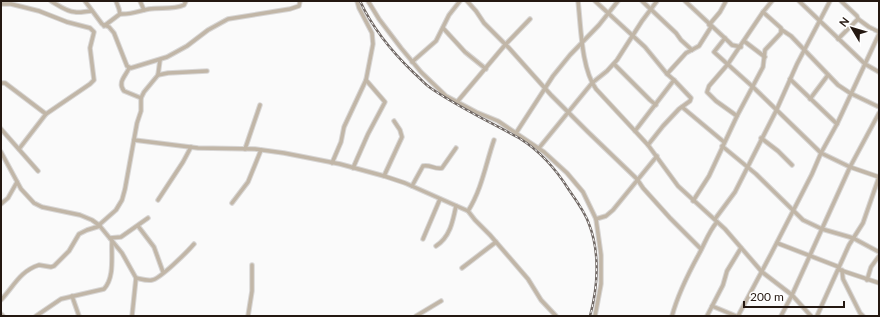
<svg xmlns="http://www.w3.org/2000/svg" width="880" height="317" font-family="Lato,sans-serif">
<rect width="100%" height="100%" fill="#fafafa"/>
<g fill="none" stroke-linecap="round" stroke-linejoin="round">
<!-- minor casing -->
<g stroke="#d8d6d5" stroke-width="5.5">
<g id="minor">
<path d="M51 1C58 5 67 12 75 12 80 13 86 11 92 11"/>
<path d="M85 1 102 24 109 27 114 33 127 66 131 68 167 57 187 46 208 30 228 19 290 9 299 6 300 1"/>
<path d="M140 1 144 10"/>
<path d="M368 1 379 19 401 48 421 72 446 96 476 112 498 121 544 152 567 173 583 192 596 219 601 255V284L595 316"/>
<path d="M467 1 476 11 484 23 509 48 551 95 588 132 637 179 643 188 670 218 701 249"/>
<path d="M578 1C581 26 581 68 596 89L648 145 678 186 725 229 762 272 792 295 811 316"/>
<path d="M595 1 645 47 667 74 674 80 691 98 690 101 679 109 663 126 648 145"/>
<path d="M642 1 676 33 681 40 692 50"/>
<path d="M685 1 729 42 732 45 741 47"/>
<path d="M799 1 865 64 879 72"/>
<path d="M1 4H11L39 11 67 22 90 28 94 32 90 48 94 80 90 84 46 114 19 149"/>
<path d="M120 14C130 15 139 11 149 9 160 7 173 10 184 5L186 1"/>
<path d="M858 19 869 27 879 32"/>
<path d="M709 25 720 12 726 1"/>
<path d="M104 26 120 14 119 9 116 1"/>
<path d="M443 28 465 52 486 69"/>
<path d="M782 30 791 36 838 85 850 93 879 107"/>
<path d="M725 38 714 52 753 87 821 153 850 167 879 177"/>
<path d="M838 39 858 19 857 16 841 1"/>
<path d="M744 41 765 57"/>
<path d="M412 62 436 41 449 15 460 1"/>
<path d="M614 64 650 100 656 105"/>
<path d="M728 64 709 86 707 92 716 101 737 116"/>
<path d="M728 64 763 12"/>
<path d="M129 68C126 76 117 82 124 91L141 98"/>
<path d="M667 74 686 53 699 46 711 27"/>
<path d="M158 75 168 73 207 71"/>
<path d="M790 79 837 124"/>
<path d="M1 83H5L46 114"/>
<path d="M810 99 828 75"/>
<path d="M457 102 505 45 530 19"/>
<path d="M682 107 724 142"/>
<path d="M1 129 38 171"/>
<path d="M635 131 674 80"/>
<path d="M516 133 553 76 570 55 599 25 618 1"/>
<path d="M761 138 778 151 792 165"/>
<path d="M134 140 198 148 255 149 284 153 340 164 384 176 405 183 468 211 475 220 490 235 528 279 541 300 556 316"/>
<path d="M722 146 756 174 803 220 822 229 853 238 879 252"/>
<path d="M539 148 592 83 607 71 617 60 642 21 657 1"/>
<path d="M245 149 260 105"/>
<path d="M1 152 21 189 34 203 42 207 80 215 92 220 99 225 122 253 136 278 132 316"/>
<path d="M332 163 341 142 344 127 366 80 373 44 372 33 359 8 357 1"/>
<path d="M353 168 368 134 385 102 366 80"/>
<path d="M384 176 402 137 400 130 394 121"/>
<path d="M412 186 423 166C430 164 435 170 442 168L456 148"/>
<path d="M158 200 183 162 191 147"/>
<path d="M693 201 709 176 737 116 763 67 765 50 781 33V28L763 12 772 1"/>
<path d="M232 203 248 182 261 150"/>
<path d="M1 204 8 198 17 182"/>
<path d="M468 211C482 189 486 163 494 140"/>
<path d="M596 219 606 216 613 210 657 156"/>
<path d="M715 219 735 192 776 111 797 64 830 1"/>
<path d="M99 225 116 210 122 200 125 189 137 123 141 111V98L144 92 158 75 160 60"/>
<path d="M138 226 154 247 163 272"/>
<path d="M110 238 121 237 148 218"/>
<path d="M423 239 440 199"/>
<path d="M777 243 839 267"/>
<path d="M436 246C450 237 453 221 456 206"/>
<path d="M462 268 496 242"/>
<path d="M840 270 879 283"/>
<path d="M842 270 843 279 860 313 863 316"/>
<path d="M136 278C141 279 147 281 152 280 160 279 188 251 194 244"/>
<path d="M867 280 871 267 879 256"/>
<path d="M72 296 79 316"/>
<path d="M1 300C14 286 20 271 39 265L51 267 54 266 69 251 79 234 87 230 100 226"/>
<path d="M712 306 736 316"/>
<path d="M1 314 3 316"/>
<path d="M36 316 61 299 104 289C115 277 111 256 112 241"/>
<path d="M248 316 252 291V265"/>
<path d="M416 316 441 301"/>
<path d="M672 316C678 294 688 274 699 254 705 243 709 231 717 222"/>
<path d="M707 316 723 285 727 271 741 248"/>
<path d="M738 316 771 254 812 174 821 153 837 124 879 34"/>
<path d="M781 316 792 295 850 167 879 113"/>
<path d="M817 316 849 245 863 223 879 177"/>
</g>
</g>
<!-- minor -->
<use href="#minor" stroke="#c1b6a7" stroke-width="3.5"/>
<!-- rail casing -->
<g stroke="#706864" stroke-width="2.5">
<path id="rail" d="M360 1C373 29 392 52 414 73 420 78 425 85 432 89 460 108 490 122 519 138 540 151 556 169 569 190 576 200 585 212 589 224 600 252 598 287 590 316"/>
</g>
<!-- rail -->
<use href="#rail" stroke="#fff" stroke-width="1" stroke-dasharray="3" stroke-linecap="butt"/>
</g>
<!-- border -->
<rect width="880" height="317" fill="none" stroke="#241811" stroke-width="4"/>
<!-- north arrow -->
<g transform="translate(852 28) rotate(308)" stroke="#ffffff" stroke-width="3" paint-order="stroke">
<path d="M0-3L7 15L0 10L-7 15Z" fill="#241811"/>
<text y="-6" font-size="11" font-weight="bold" text-anchor="middle" fill="#241811">N</text>
</g>
<!-- scale -->
<path d="M744 301v6h100v-6" fill="none" stroke="#241811" stroke-width="2"/>
<text x="750" y="301" font-size="12" fill="#241811" stroke="#ffffff" stroke-width="3" paint-order="stroke">200 m</text>
</svg>
